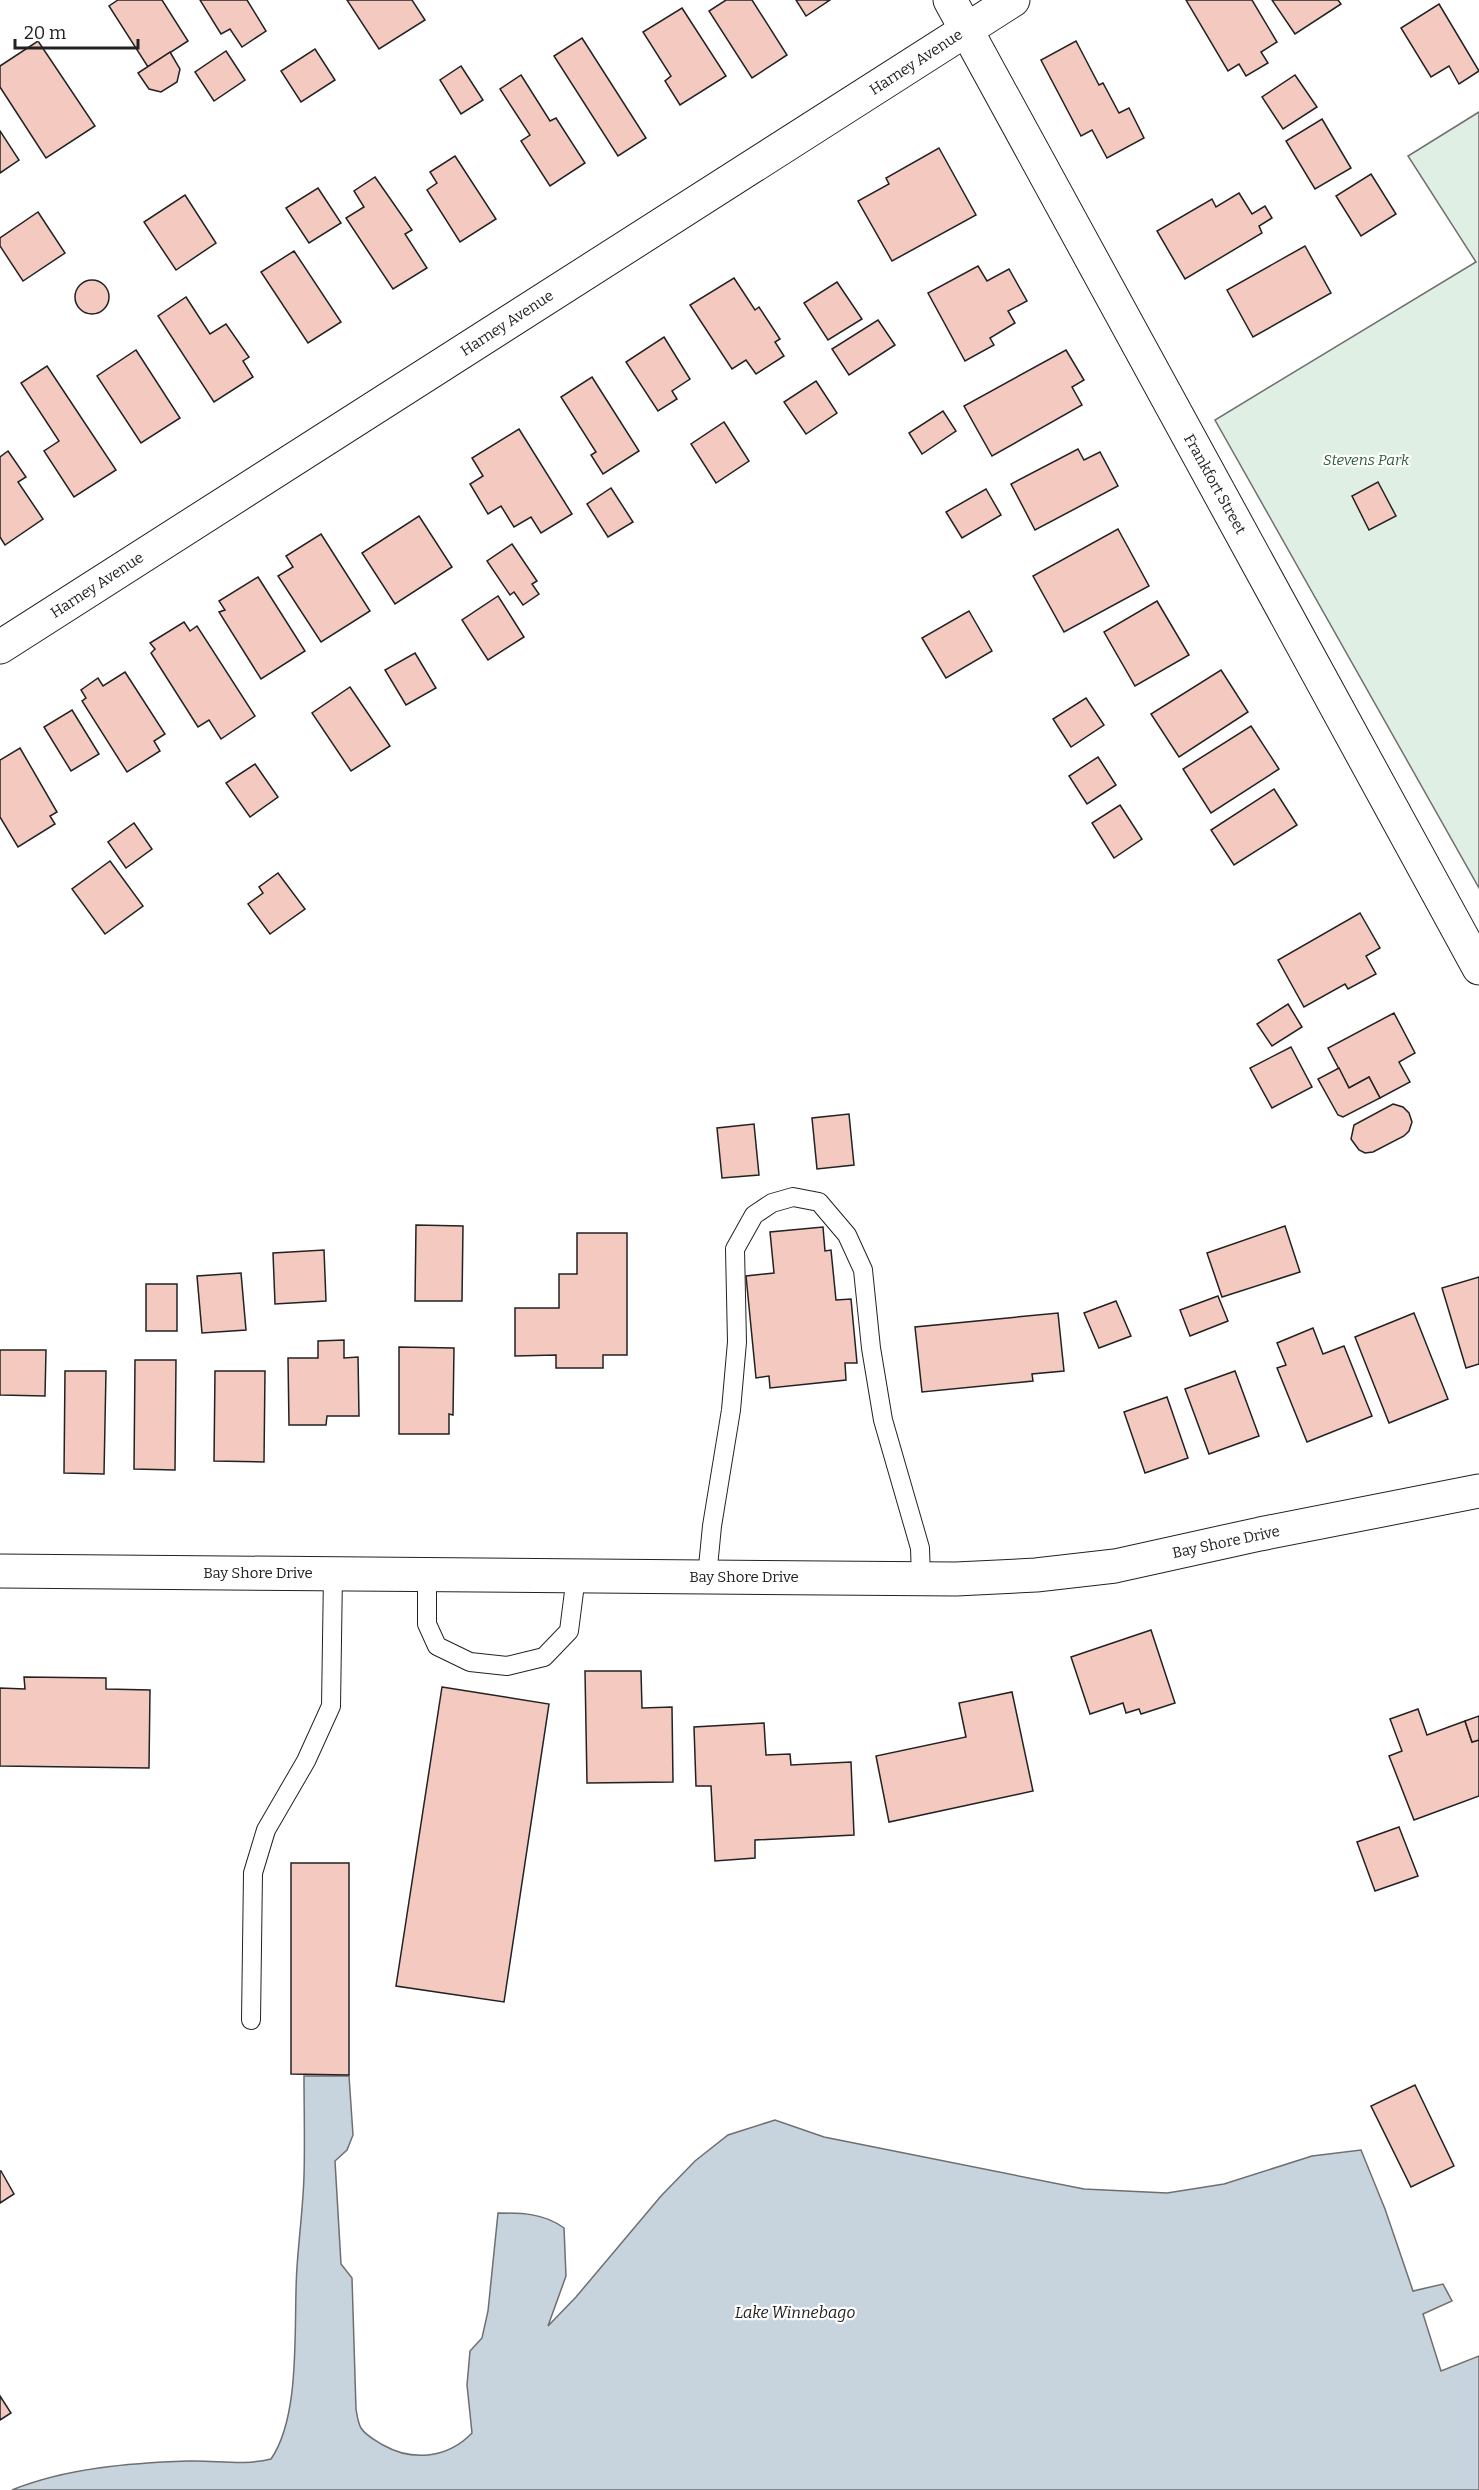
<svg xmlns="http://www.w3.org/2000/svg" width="1479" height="2490" font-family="Bitter,serif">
<rect width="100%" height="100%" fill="#fff"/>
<!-- green -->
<path fill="#e0efe3" stroke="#6f6f6f" stroke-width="1.5" d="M1479 112V888L1215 420 1476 262 1408 156Z"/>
<!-- water -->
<path fill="#c7d3dd" stroke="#6f6f6f" stroke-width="1.5" d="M304 2076H349L353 2135 347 2150 335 2161 341 2264 352 2278 356 2409C357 2415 358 2423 361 2428 366 2436 375 2440 383 2445 413 2462 448 2458 472 2433L467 2385 470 2351 482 2338 488 2311 498 2213C521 2213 544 2213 564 2228L566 2276 548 2326 576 2297 661 2196 695 2161 728 2135 775 2120 824 2137 1084 2189 1167 2193 1224 2184 1312 2156 1361 2150 1385 2209 1413 2291 1443 2284 1452 2301 1423 2314 1441 2371 1479 2356V2490H12C66 2468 130 2463 188 2461 216 2460 244 2466 271 2459 302 2414 293 2322 297 2267 299 2237 303 2207 304 2176 305 2143 304 2109 304 2076Z"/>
<!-- building -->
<g fill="#f3c9c0" stroke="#222" stroke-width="1.5">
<path d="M118 0H162L188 41 148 67 109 6Z"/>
<path d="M200 0H247L266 31 242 47 230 29 221 34Z"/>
<path d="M347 0H412L425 20 379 49Z"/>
<path d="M726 0H752L787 55 752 78 709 11Z"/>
<path d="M796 0H830L806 16Z"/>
<path d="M1186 0H1252L1277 42 1261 52 1268 63 1246 76 1239 64 1228 71Z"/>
<path d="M1272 0H1338L1341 4 1295 34Z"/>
<path d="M1439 4 1479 71 1459 84 1449 66 1431 77 1401 28Z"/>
<path d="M682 8 726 76 680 105 665 81 671 76 643 32Z"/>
<path d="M582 38 646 138 618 156 554 56Z"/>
<path d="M38 41 95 126 46 158 0 87V66Z"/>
<path d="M1076 41 1099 85 1103 83 1119 113 1129 108 1144 138 1107 158 1092 130 1081 136 1041 60Z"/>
<path d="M315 49 335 80 301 102 281 71Z"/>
<path d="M226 51 245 80 214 101 195 72Z"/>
<path d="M170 52 180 69 177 82 161 92 149 89 138 73Z"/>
<path d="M461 66 483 100 461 114 440 80Z"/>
<path d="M521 75 550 121 556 118 585 163 550 186 521 141 530 135 500 89Z"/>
<path d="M1295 75 1317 107 1283 129 1262 97Z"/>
<path d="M1322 119 1351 168 1315 189 1286 141Z"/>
<path d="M0 131 19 160 0 173Z"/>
<path d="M939 148 976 215 892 261 858 201 889 184 886 178Z"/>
<path d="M455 156 496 219 460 242 427 190 437 183 430 172Z"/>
<path d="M1371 174 1396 214 1361 236 1336 196Z"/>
<path d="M375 177 412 230 405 234 427 268 393 289 346 218 364 207 354 191Z"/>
<path d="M318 188 341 223 309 243 286 208Z"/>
<path d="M1239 193 1252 214 1265 206 1272 218 1259 226 1262 233 1185 279 1157 231 1212 199 1216 207Z"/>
<path d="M185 195 216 243 176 270 144 222Z"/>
<path d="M38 212 65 253 23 281 0 246V238Z"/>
<path d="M1305 246 1331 293 1253 337 1227 290Z"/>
<path d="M294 251 341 322 308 343 261 272Z"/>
<path d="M978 266 987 281 1009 269 1027 301 1008 311 1015 323 990 338 994 345 965 361 928 293Z"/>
<path d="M734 278 755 310 759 307 780 339 775 342 784 356 756 374 746 360 732 369 690 305Z"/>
<circle cx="92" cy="297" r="17"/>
<path d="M837 282 862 319 828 340 804 303Z"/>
<path d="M186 297 210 334 226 324 249 357 243 361 253 377 214 402 158 316Z"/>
<path d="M878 320 895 345 849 375 832 349Z"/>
<path d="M664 337 690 379 672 391 677 399 658 411 626 362Z"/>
<path d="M136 350 180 418 141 443 97 376Z"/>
<path d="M1066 350 1084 380 1072 387 1082 405 992 456 964 406Z"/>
<path d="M47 366 116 470 74 497 44 451 59 441 21 383Z"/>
<path d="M592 377 639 451 603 474 591 455 596 452 561 397Z"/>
<path d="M816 381 837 413 806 434 784 402Z"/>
<path d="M943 411 956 431 922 454 909 433Z"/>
<path d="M724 422 749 461 716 483 691 444Z"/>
<path d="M519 429 572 514 541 533 531 517 514 527 501 506 488 514 470 484 483 476 472 458Z"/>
<path d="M1078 449 1084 460 1100 452 1118 486 1035 530 1011 484Z"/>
<path d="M8 451 26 477 18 482 43 519 5 545 0 537V457Z"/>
<path d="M1378 482 1396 516 1369 530 1352 496Z"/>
<path d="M611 488 633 522 608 537 587 504Z"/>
<path d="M986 489 1001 515 962 538 946 512Z"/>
<path d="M419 516 452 567 395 604 362 553Z"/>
<path d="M1118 529 1149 586 1064 632 1033 576Z"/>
<path d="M321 534 370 611 321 642 278 576 293 567 286 556Z"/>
<path d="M512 544 537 581 532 584 539 594 523 605 514 592 510 595 487 561Z"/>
<path d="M258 577 305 651 261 679 219 612 225 610 219 601Z"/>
<path d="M498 596 524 637 488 660 462 620Z"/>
<path d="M1157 601 1189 655 1135 686 1104 632Z"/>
<path d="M969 611 992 651 946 678 922 638Z"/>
<path d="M184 622 190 631 197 626 255 716 221 739 209 720 198 727 151 653 155 649 150 643Z"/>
<path d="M415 653 436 688 406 705 385 670Z"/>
<path d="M1221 670 1248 712 1179 757 1151 714Z"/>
<path d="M125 672 165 734 154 741 160 751 127 772 82 701 86 698 81 690 98 678 103 686Z"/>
<path d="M350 687 390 746 351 771 312 713Z"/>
<path d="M1086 698 1104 725 1071 747 1053 719Z"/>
<path d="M72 710 99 754 71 771 44 727Z"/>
<path d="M1251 726 1279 769 1211 813 1183 769Z"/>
<path d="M20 748 57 812 50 816 55 824 18 847 0 817V760Z"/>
<path d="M1098 757 1116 785 1087 804 1069 776Z"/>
<path d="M255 764 278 797 250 817 226 783Z"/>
<path d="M1274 789 1297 825 1234 865 1211 830Z"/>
<path d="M1120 805 1142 839 1114 858 1092 823Z"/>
<path d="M134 823 152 849 126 868 108 842Z"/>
<path d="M110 861 143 906 105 934 72 889Z"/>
<path d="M278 873 305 909 270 934 248 904 263 893 259 887Z"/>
<path d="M1360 913 1380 948 1366 956 1376 974 1348 989 1345 984 1304 1007 1278 960Z"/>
<path d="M1288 1004 1302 1027 1272 1046 1257 1024Z"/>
<path d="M1394 1013 1415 1053 1399 1062 1410 1082 1380 1098 1369 1077 1349 1088 1328 1048Z"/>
<path d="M1291 1047 1312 1087 1272 1108 1250 1068Z"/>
<path d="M1339 1068 1349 1088 1369 1077 1380 1098 1343 1117 1338 1115 1318 1079Z"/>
<path d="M1393 1104 1403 1107 1409 1113 1412 1122 1409 1131 1404 1136 1373 1152 1365 1153 1359 1150 1351 1139 1354 1125Z"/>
<path d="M849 1114 854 1165 817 1169 812 1118Z"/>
<path d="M754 1124 759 1175 722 1178 717 1128Z"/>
<path d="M416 1225 463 1226 462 1301H415Z"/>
<path d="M1285 1226 1300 1272 1222 1297 1207 1253Z"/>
<path d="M823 1227 825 1251 831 1250 836 1300 851 1299 857 1363H845L846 1380 770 1388 769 1376 756 1378 746 1276 774 1273 770 1232Z"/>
<path d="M577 1233H627V1355H603V1368H556V1355L515 1356V1308H559V1274H577Z"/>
<path d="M324 1250 326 1301 275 1304 273 1253Z"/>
<path d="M241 1273 246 1330 202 1333 197 1276Z"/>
<path d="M1479 1277V1364L1466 1368 1442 1288Z"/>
<rect x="146" y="1284" width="31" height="47"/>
<path d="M1218 1296 1228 1321 1190 1336 1180 1310Z"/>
<path d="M1116 1301 1131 1336 1099 1348 1084 1313Z"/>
<path d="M1058 1313 1064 1371 1032 1374 1033 1381 922 1392 915 1327Z"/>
<path d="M1414 1313 1448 1399 1389 1423 1355 1337Z"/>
<path d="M1313 1328 1323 1354 1344 1346 1372 1416 1307 1442 1277 1368 1286 1365 1277 1343Z"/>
<path d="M344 1340V1358L358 1357 359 1416H327L326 1425H289L288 1358H318V1341Z"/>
<path d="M399 1347 454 1348 453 1415 449 1414V1434H399Z"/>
<path d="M0 1350H46L45 1396 0 1395Z"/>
<path d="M135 1360H176L175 1470 134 1469Z"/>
<path d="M65 1371H106L104 1474 64 1473Z"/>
<path d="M215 1371H265L264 1462 214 1461Z"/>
<path d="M1235 1371 1259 1436 1209 1454 1185 1389Z"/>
<path d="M1167 1397 1188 1458 1145 1473 1124 1412Z"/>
<path d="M1151 1630 1175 1703 1141 1714 1139 1709 1126 1713 1123 1703 1090 1714 1071 1657Z"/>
<path d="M585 1671H641L642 1708 672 1707 673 1782 587 1783Z"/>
<path d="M24 1677 106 1678V1689L150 1690 149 1768 0 1766V1688L25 1689Z"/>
<path d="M442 1687 549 1704 504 2002 396 1986Z"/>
<path d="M1012 1692 1033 1791 889 1822 876 1756 966 1737 959 1703Z"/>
<path d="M1418 1709 1427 1735 1465 1721 1472 1742 1479 1740V1796L1414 1820 1389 1756 1402 1751 1390 1719Z"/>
<path d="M1479 1716V1740L1472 1742 1465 1721Z"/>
<path d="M764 1723 766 1755 790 1754 791 1765 851 1762 854 1835 755 1840V1858L715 1861 711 1786H696L694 1727Z"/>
<path d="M1399 1827 1418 1876 1375 1891 1357 1842Z"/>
<path d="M291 1863H349V2075L291 2074Z"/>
<path d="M1415 2085 1454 2166 1411 2187 1371 2106Z"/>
<path d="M1 2171 14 2194 0 2203V2171Z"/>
<path d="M0 2396 11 2413 0 2420Z"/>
</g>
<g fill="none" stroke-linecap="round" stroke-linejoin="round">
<!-- lane casing -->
<g stroke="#222" stroke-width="20">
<g id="lane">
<path d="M427 1575V1624L437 1646 470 1662 507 1666 544 1657 569 1631 576 1576"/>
<path d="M707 1577 712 1526 731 1410 737 1342 735 1249 754 1215 772 1203 793 1197 819 1202 847 1235 863 1270 871 1348 883 1420 920 1548 921 1578"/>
<path d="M251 2020 253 1873 266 1830 306 1761 331 1706 333 1574"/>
</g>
</g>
<!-- street casing -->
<g stroke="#222" stroke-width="35">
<g id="street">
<path d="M950 0 1479 968"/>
<path d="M0 647 1013 0"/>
<path d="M0 1571 956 1579 1036 1575 1115 1566 1260 1534 1479 1491"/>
</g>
</g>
<!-- lane -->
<use href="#lane" stroke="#fff" stroke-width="18"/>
<!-- street -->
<use href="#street" stroke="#fff" stroke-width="33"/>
</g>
<g text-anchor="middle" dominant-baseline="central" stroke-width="4.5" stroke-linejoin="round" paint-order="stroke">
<!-- street labels -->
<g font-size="15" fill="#222" stroke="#fff">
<text transform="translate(916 62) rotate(-33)">Harney Avenue</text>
<text transform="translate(507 323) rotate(-33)">Harney Avenue</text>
<text transform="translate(1215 484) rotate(61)">Frankfort Street</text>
<text transform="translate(97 585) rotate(-33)">Harney Avenue</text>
<text transform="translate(1226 1542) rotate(-12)">Bay Shore Drive</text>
<text x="258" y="1573">Bay Shore Drive</text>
<text x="744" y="1577">Bay Shore Drive</text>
</g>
<!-- park labels -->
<g font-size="15" font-style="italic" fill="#2f5e38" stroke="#fff">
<text x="1366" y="460">Stevens Park</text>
</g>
<!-- water labels -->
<g font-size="16" font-style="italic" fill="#222" stroke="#fff">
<text x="795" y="2312">Lake Winnebago</text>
</g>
</g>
<!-- scale -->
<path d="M15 39v9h123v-9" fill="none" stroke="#222222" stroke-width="3"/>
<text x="24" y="39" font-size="18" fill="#222222" stroke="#ffffff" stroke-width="4.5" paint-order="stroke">20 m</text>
</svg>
